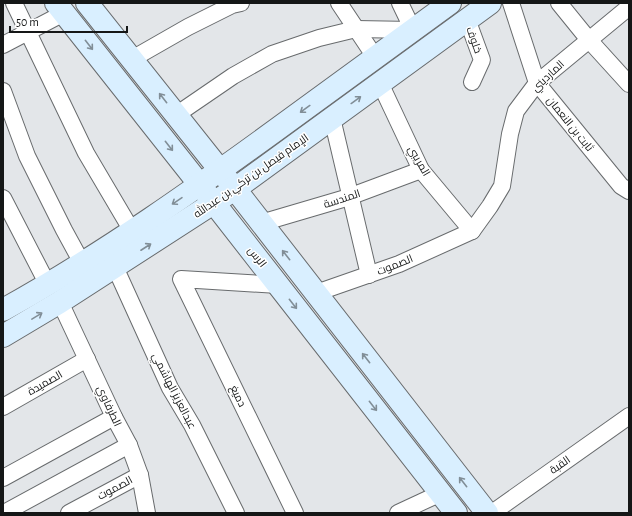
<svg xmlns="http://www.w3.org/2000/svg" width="632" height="516" font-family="'Alegreya Sans',Cairo,sans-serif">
<rect width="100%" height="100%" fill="#e3e6e9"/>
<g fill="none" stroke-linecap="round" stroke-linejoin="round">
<!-- street casing -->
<g stroke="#686b6d" stroke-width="18">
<g id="street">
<path d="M14 3 86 153 132 231"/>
<path d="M339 3 375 57"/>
<path d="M511 3 537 83 621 186 629 191"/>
<path d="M559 3 589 40 629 84"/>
<path d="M467 19 482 60 472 82"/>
<path d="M3 45 64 13"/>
<path d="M132 59 188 27 232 5 241 3"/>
<path d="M380 83 421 170 472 231"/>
<path d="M3 91 27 156 64 230 82 263"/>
<path d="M176 115 233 76 272 54 319 38 356 29 413 30 400 3"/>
<path d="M332 118 369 275"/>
<path d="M3 198 48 285"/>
<path d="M261 223 346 198 421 170"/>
<path d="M115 267 170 388 192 425 236 513"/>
<path d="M278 285 181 279 295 513"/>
<path d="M316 293 399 264 472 231 490 206 502 186 510 134 516 111 537 83 629 7"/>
<path d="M60 302 114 417 129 445 140 475 147 513"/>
<path d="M3 407 87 359"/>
<path d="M3 478 114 417"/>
<path d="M4 513 129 445"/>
<path d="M69 513 140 475"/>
<path d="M398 513 441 493"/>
<path d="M492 513 629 416"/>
</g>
</g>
<!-- secondary casing -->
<g stroke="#686b6d" stroke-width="24">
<g id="secondary">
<path d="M56 3 200 185 456 513"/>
<path d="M87 3 235 189 487 513"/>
<path d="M3 310C104 254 198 187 291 119 344 80 397 42 450 3"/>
<path d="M3 336 60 302 235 189 490 3"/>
</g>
</g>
<!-- street -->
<use href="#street" stroke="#fff" stroke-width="16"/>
<!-- secondary -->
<use href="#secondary" stroke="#d9efff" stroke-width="22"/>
</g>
<!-- one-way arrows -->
<defs><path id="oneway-shaft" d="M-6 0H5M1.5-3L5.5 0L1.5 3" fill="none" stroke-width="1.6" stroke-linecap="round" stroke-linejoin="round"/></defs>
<g stroke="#818e97">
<use href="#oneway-shaft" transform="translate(89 45) rotate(52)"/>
<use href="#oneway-shaft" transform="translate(163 98) rotate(-128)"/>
<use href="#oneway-shaft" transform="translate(356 100) rotate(-36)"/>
<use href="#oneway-shaft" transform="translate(305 109) rotate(144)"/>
<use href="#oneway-shaft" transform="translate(169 146) rotate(52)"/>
<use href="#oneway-shaft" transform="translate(177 201) rotate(146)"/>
<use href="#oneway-shaft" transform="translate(146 247) rotate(-33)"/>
<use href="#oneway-shaft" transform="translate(286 255) rotate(-128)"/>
<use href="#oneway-shaft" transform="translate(293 304) rotate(52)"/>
<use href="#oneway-shaft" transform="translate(37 316) rotate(-31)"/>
<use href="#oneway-shaft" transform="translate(366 358) rotate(-128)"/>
<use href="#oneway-shaft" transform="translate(373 406) rotate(52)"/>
<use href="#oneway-shaft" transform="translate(463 482) rotate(-128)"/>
</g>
<g text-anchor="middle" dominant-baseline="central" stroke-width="3" stroke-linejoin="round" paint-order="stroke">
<!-- street labels -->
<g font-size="11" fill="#151717" stroke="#fff">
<text transform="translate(474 40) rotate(71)">خلوف</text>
<text transform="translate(548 76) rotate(-43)">المارديني</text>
<text transform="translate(570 124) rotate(51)">ثابت بن النعمان</text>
<text transform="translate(419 161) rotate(60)">المريبي</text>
<text transform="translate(251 176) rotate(-35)">الإمام فيصل بن تركي بن عبدالله</text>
<text transform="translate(342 199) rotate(-18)">المندسة</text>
<text transform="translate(257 257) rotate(52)">الرس</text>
<text transform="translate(395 265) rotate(-22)">الصموت</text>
<text transform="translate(45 383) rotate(-30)">الصميدة</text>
<text transform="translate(174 391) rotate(63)">عبدالعزيز الهاشمي</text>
<text transform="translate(238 396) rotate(64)">دميغ</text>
<text transform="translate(109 406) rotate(65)">الطرفاوي</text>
<text transform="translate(560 465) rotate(-35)">القبة</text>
<text transform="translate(115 488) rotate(-28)">الصموت</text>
</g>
</g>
<!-- border -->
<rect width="632" height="516" fill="none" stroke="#151717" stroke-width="8"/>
<!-- scale -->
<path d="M10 26v6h117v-6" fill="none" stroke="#151717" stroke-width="2"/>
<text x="16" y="26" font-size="12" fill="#151717" stroke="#ffffff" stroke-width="3" paint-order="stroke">50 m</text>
</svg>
